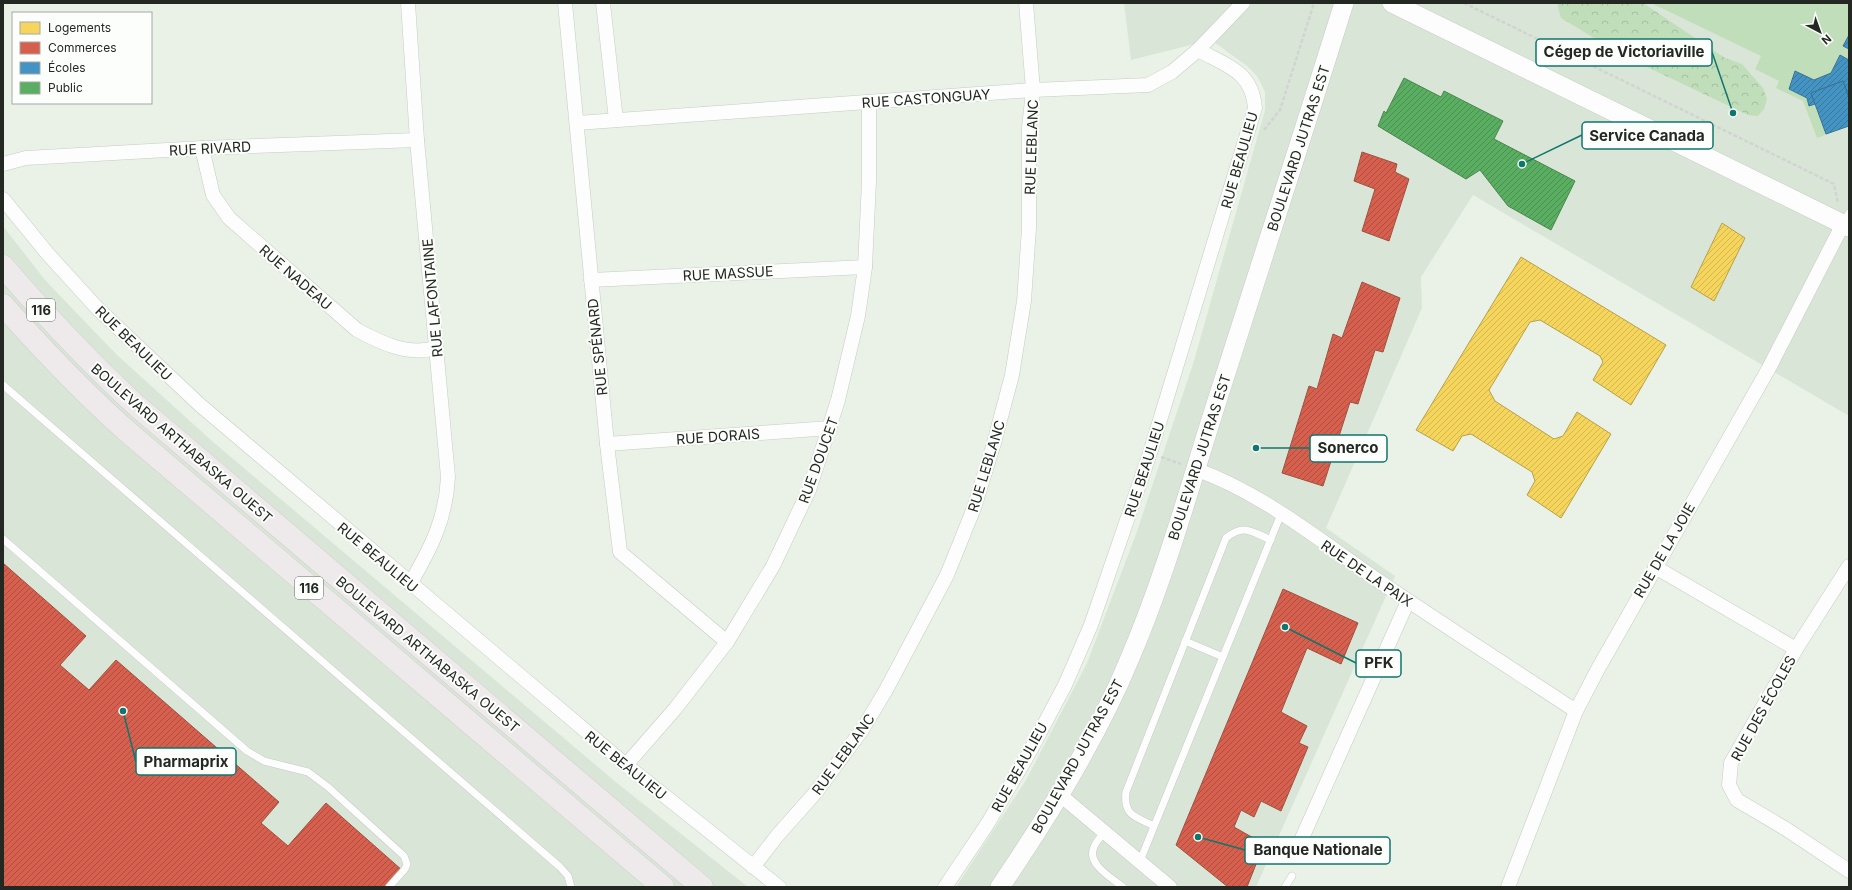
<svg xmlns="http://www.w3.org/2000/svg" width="1852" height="890" font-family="Inter,sans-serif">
<defs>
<pattern id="forest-crowns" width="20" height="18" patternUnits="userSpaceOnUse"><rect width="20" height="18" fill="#c0deb9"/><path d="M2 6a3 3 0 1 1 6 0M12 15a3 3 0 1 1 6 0" fill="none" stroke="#a5be9f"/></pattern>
<pattern id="homes-hatch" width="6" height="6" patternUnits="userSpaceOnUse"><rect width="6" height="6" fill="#f6d55c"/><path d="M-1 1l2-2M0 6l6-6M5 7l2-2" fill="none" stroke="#d3b750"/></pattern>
<pattern id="shops-hatch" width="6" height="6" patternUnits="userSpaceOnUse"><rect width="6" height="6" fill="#d6604d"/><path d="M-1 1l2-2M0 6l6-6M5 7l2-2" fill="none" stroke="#ad4f40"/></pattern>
<pattern id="schools-hatch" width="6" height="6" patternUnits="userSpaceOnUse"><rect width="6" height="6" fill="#4393c3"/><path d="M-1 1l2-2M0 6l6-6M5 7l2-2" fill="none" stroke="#38789e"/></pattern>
<pattern id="public-hatch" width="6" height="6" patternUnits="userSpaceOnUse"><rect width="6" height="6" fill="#5aae61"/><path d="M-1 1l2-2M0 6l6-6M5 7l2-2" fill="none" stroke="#4a8e50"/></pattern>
</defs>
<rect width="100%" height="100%" fill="#eaf2e8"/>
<!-- built -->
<g fill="#d9e6d7">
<path d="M1124 3H1849V416L1473 195 1421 277 1422 308 1326 528 1395 576 1256 887H956L1026 780 1087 663 1136 534 1193 364 1265 110V92L1257 76 1247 66 1211 40 1131 60Z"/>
<path d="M3 226 45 280 116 354 212 441 617 783 748 887H3Z"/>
</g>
<!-- forest -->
<path fill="url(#forest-crowns)" d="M1557 3H1643L1725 58 1742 64 1763 88 1767 99 1764 109 1758 116 1748 115 1624 56 1561 18Z"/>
<!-- green -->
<path fill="#c0deb9" d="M1651 3H1849V126L1817 138 1803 101 1776 88 1779 81 1755 69 1761 56Z"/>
<!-- homes -->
<g fill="url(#homes-hatch)" stroke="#b7a14b">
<path d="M1722 223 1745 238 1714 301 1691 287Z"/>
<path d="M1521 257 1666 345 1631 405 1593 380 1603 362 1600 356 1540 320 1530 322 1489 390 1495 401 1554 439 1563 436 1577 412 1611 434 1561 518 1527 495 1535 481 1532 472 1471 434 1462 436 1453 451 1416 430Z"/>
</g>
<!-- shops -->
<g fill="url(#shops-hatch)" stroke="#a14f40">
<path d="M1362 152 1397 164 1395 172 1409 179 1389 241 1362 231 1375 189 1354 181Z"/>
<path d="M1362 282 1400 298 1383 352 1375 350 1358 404 1350 402 1323 486 1282 473 1309 386 1317 389 1333 334 1342 338Z"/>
<path d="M3 563 86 636 60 665 89 690 116 660 279 802 261 823 288 846 326 803 403 871 389 887H3Z"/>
<path d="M1283 589 1358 623 1341 664 1307 648 1281 712 1307 726 1299 743 1308 747 1281 811 1261 801 1254 817 1241 810 1234 827 1264 844 1247 887H1228L1176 845Z"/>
</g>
<!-- schools -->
<g fill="url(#schools-hatch)" stroke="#3a7393">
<path d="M1849 35V49L1843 46Z"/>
<path d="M1840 55 1849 60V98L1843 81 1811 93 1815 104 1809 106 1807 98 1789 89 1795 71 1814 80 1831 73Z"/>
<path d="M1843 81 1849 98V126L1826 134 1811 93Z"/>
</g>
<!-- public -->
<path fill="url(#public-hatch)" stroke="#4a864e" d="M1404 78 1441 97 1444 91 1503 121 1494 139 1575 181 1551 230 1508 206 1480 170 1466 179 1378 126 1384 111 1386 113Z"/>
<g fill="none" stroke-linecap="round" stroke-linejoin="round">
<!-- service casing -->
<g stroke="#c6ccc4" stroke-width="8">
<g id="service">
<path d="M1843 224 1849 213"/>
<path d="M3 385 560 867 568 876 571 887"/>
<path d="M3 539 247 751 264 761 308 772 328 787 404 856 407 864 405 869 389 887"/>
<path d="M1185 641 1223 657"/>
<path d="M1154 826C1136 817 1123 816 1126 792L1226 538C1244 523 1252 532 1271 540"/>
<path d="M1105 832C1101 836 1096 842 1094 847 1086 864 1112 878 1123 887"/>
<path d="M1140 861 1281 514"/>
<path d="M1285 887 1292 876"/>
</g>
</g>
<!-- minor casing -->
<g stroke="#c6ccc4" stroke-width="15">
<g id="minor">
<path d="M408 3 417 140 448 477C446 519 431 548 410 584"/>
<path d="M565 3 607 444 620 552 727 642"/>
<path d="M603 3 616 120"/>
<path d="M577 123 1033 90 1148 85 1172 72 1198 50 1243 3"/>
<path d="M202 148 213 195 229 218 357 330C381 343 408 356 436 348"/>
<path d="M3 164 26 158 202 148 417 140"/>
<path d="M3 199 47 253 98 309 200 405 626 765 779 887"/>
<path d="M591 280 865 267"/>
<path d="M607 444 830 428"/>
<path d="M1195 469C1262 493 1318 539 1376 579 1442 624 1509 667 1576 711"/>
<path d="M1849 566 1796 649 1731 763 1729 785 1737 800 1786 829 1849 871"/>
<path d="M1655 567 1796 649"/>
<path d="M626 765 675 709 727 642 773 566 809 490 838 400 858 316 865 267 869 181V102"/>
<path d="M1059 794 1170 887"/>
<path d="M1294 856 1408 601"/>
<path d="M753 867 777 836 816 792 862 730 886 690 947 575 974 508 994 443 1012 375 1024 301 1029 228V128L1033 90 1026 3"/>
<path d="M945 887 988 823 1029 753 1065 685 1091 625 1150 453 1255 108C1252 71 1227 66 1198 50"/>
<path d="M1508 887 1576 711 1598 669 1769 368 1843 224"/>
</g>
</g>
<!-- secondary casing -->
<g stroke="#c6ccc4" stroke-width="20">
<g id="secondary">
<path d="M1392 3 1849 227"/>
<path d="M1000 887C1048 816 1097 738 1130 658 1165 576 1189 489 1216 404 1259 271 1302 137 1344 3"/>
</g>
</g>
<!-- primary casing -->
<g stroke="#cccfcb" stroke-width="23">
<g id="primary">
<path d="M3 266C45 315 89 362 137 406L702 887"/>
<path d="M3 305C43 350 84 393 129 433L663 887"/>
</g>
</g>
<!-- path -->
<g stroke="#d2d4d1" stroke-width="2.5" stroke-dasharray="4 2" stroke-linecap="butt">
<path d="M1464 3 1834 184 1838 204"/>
<path d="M1264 130 1280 110 1314 3"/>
<path d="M1161 457 1181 464"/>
</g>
<!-- service -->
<use href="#service" stroke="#fcfdfc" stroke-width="7"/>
<!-- minor -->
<use href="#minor" stroke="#fcfdfc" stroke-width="14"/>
<!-- secondary -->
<use href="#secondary" stroke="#fcfdfc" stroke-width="19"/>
<!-- primary -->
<use href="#primary" stroke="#eeeaeb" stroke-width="22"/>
</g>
<g text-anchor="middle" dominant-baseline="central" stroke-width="4" stroke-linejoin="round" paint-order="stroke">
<!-- shield labels -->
<g fill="#fcfefb" stroke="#656864" stroke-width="1">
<rect x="27" y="299" width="28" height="22" rx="3"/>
<rect x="295" y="577" width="28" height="22" rx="3"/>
</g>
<g font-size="13" font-weight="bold" fill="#242823">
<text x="41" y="310">116</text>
<text x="309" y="588">116</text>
</g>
<!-- street labels -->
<g font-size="14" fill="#242823" stroke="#fcfefb">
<text transform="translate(926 98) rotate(-4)">RUE CASTONGUAY</text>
<text transform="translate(1031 147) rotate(-88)">RUE LEBLANC</text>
<text transform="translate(210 148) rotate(-3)">RUE RIVARD</text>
<text transform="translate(1298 148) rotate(-72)">BOULEVARD JUTRAS EST</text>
<text transform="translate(1239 160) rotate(-74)">RUE BEAULIEU</text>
<text transform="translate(728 273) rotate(-3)">RUE MASSUE</text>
<text transform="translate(296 277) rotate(41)">RUE NADEAU</text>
<text transform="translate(432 298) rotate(-95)">RUE LAFONTAINE</text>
<text transform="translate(134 343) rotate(44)">RUE BEAULIEU</text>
<text transform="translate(597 347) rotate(-96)">RUE SPÉNARD</text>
<text transform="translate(718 436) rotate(-4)">RUE DORAIS</text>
<text transform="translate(182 443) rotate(41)">BOULEVARD ARTHABASKA OUEST</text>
<text transform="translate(1199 457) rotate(-72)">BOULEVARD JUTRAS EST</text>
<text transform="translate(818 460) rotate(-70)">RUE DOUCET</text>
<text transform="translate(986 466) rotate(-73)">RUE LEBLANC</text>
<text transform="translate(1144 469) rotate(-72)">RUE BEAULIEU</text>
<text transform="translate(1664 550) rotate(-60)">RUE DE LA JOIE</text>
<text transform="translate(378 557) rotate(40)">RUE BEAULIEU</text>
<text transform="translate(1367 573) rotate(34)">RUE DE LA PAIX</text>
<text transform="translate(428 654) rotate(40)">BOULEVARD ARTHABASKA OUEST</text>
<text transform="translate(1763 708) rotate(-61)">RUE DES ÉCOLES</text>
<text transform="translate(843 754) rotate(-54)">RUE LEBLANC</text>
<text transform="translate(1077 756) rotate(-61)">BOULEVARD JUTRAS EST</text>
<text transform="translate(626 765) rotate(39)">RUE BEAULIEU</text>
<text transform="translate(1019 767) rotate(-61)">RUE BEAULIEU</text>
</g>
</g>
<!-- callouts -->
<path fill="none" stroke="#0f766e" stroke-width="1.5" d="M1733 113L1712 52M1522 164L1582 135M1256 448L1310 448M1285 627L1356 663M123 711L136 762M1198 837L1245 850"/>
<g fill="#0f766e" stroke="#fcfefb" stroke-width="1.5">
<circle cx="1733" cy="113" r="4"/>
<circle cx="1522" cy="164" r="4"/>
<circle cx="1256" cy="448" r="4"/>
<circle cx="1285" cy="627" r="4"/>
<circle cx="123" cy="711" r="4"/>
<circle cx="1198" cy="837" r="4"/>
</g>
<g fill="#fcfefb" stroke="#0f766e" stroke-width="1.5">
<rect x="1536" y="39" width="176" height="27" rx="4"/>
<rect x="1582" y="122" width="131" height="27" rx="4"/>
<rect x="1310" y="435" width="77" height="27" rx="4"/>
<rect x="1356" y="650" width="45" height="27" rx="4"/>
<rect x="136" y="748" width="100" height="27" rx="4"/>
<rect x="1245" y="837" width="145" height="27" rx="4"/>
</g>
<g font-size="15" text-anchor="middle" font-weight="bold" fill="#242823">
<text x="1624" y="57">Cégep de Victoriaville</text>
<text x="1647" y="141">Service Canada</text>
<text x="1348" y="453">Sonerco</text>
<text x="1379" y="668">PFK</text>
<text x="186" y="767">Pharmaprix</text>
<text x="1318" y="855">Banque Nationale</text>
</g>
<!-- border -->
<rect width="1852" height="890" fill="none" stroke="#242823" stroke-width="8"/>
<!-- legend -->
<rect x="12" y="12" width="140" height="92" fill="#fcfefb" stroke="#a6a8a5"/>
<rect x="20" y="22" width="20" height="12" fill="#f6d55c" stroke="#a6a8a5"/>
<text x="48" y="32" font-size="12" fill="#242823">Logements</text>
<rect x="20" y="42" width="20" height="12" fill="#d6604d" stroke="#a6a8a5"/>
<text x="48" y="52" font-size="12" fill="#242823">Commerces</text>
<rect x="20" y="62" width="20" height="12" fill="#4393c3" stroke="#a6a8a5"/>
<text x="48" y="72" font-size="12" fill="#242823">Écoles</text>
<rect x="20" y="82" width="20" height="12" fill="#5aae61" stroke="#a6a8a5"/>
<text x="48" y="92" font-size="12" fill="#242823">Public</text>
<!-- north arrow -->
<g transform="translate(1820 32) rotate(139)" stroke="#fcfefb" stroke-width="3" paint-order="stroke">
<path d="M0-3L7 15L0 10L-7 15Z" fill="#242823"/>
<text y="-6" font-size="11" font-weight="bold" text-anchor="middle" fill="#242823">N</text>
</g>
</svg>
